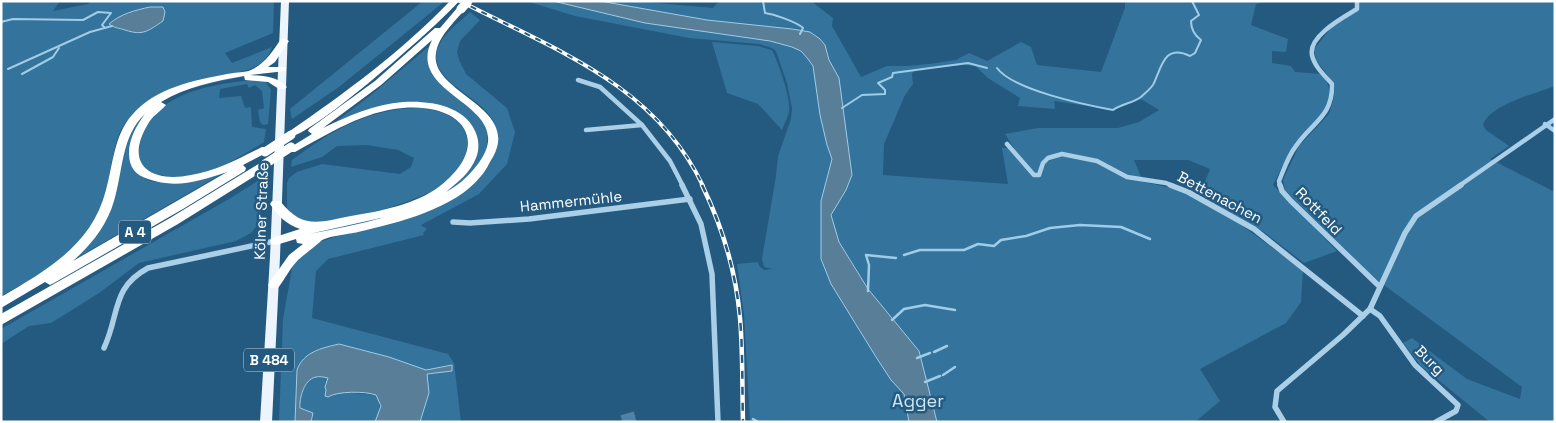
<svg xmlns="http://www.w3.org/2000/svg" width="1556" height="423" font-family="'Space Grotesk',sans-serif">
<rect width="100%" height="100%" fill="#245a80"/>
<!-- green -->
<g fill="#34739c" fill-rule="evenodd">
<path d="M1 1H60L53 11 88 4 91 1H274L273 33 225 53 232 63 272 47C262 76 229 71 204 79 188 84 172 96 157 104 149 108 138 112 130 118 112 132 111 179 104 200 88 249 43 273 1 296ZM150 7H163V21C138 38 139 33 112 26L114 19Z"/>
<path d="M423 1H445L339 87 292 119 290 109Z"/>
<path d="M526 1H635L713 8 719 1H811L833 18 832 26 861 77 887 66H907L929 64 956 60 969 53 987 61 1021 42 1031 47 1037 65 1101 72 1125 8V1H1268L1256 4 1251 25 1288 39 1286 52 1272 51V63L1291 66 1295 72 1321 74C1346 103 1310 122 1295 144 1286 156 1280 172 1273 185L1337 251 1304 263 1264 232 1207 199 1203 187 1210 169 1188 160H1134L1143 182 1177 189 1237 222 1303 270 1301 302 1286 323 1200 369 1220 401 1195 422H750L744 315 737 264 758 262 759 266 764 270 773 269 764 267 762 259 776 176 778 156 791 119 792 108 787 83 776 51 772 48 759 44 689 38 575 16ZM963 65 975 66 988 78 1020 98 1018 106 1055 109 1054 101 1114 110 1141 99 1159 110 1139 122 1118 128H1038L1005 134 1014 148H1002L1008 184 883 175 884 144 905 95 913 84 912 73 917 70ZM847 254 868 289 919 351 852 278Z"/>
<path d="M1359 1H1555V86C1537 93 1489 105 1483 125L1486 130 1509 146 1490 159 1555 192V422H1490L1421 366 1403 343 1412 338 1467 379 1520 399 1522 387 1369 274 1285 190 1283 180 1299 146 1329 114 1333 101 1335 85 1316 60 1314 49 1332 27 1359 10Z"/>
<path d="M470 12 480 20 460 41 457 52 459 60 466 74 507 108 515 132 507 164 479 194 421 225 427 229 423 233 424 235 328 259 316 271 312 318 448 354 454 363 461 422H420L427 400V374L451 371V365L426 370 389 357 339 344 300 363 297 370 295 422H279L283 319 293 263 316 243 338 236 387 224 459 194 497 141C497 133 497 126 492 119 478 93 417 77 442 40 449 29 461 21 470 12Z"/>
<path d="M712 42 758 46 772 50C778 62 791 98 789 111 788 118 784 124 782 130L758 104 727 93Z"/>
<path d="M433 43C410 83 475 97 486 128 489 136 487 143 486 151 471 206 347 227 299 238L294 237 434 198 477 148C479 112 436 99 406 103 398 104 389 109 381 111 362 117 344 123 326 129L371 95Z"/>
<path d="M264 71V73C237 78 165 88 149 112 141 125 136 148 131 163 135 174 146 182 159 182 180 181 208 173 230 169L68 263 89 243 123 159 130 131 143 114 172 95 204 84Z"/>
<path d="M254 80 265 81 271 90 268 124 263 125 260 122 258 110 264 108 262 91 255 85 249 88 247 84 220 89 219 98 241 96 245 108 251 107 252 127 266 129 264 142C233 162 191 187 153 173 143 169 138 161 139 150 141 136 146 122 157 112 180 89 222 83 254 80Z"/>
<path d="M420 108C475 113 482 153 441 186 423 200 327 229 306 223 300 222 292 215 287 211V183L289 178 297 172 322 164 400 174 411 167 414 158 398 150 367 145 337 146 322 157 291 167 292 160C331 131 369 108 420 108Z"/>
<path d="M267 175 263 195 260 222 251 233 236 241 139 263 99 293 51 323 29 326 1 344V329L229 199Z"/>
<path d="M316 376 328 378 325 387 330 396 340 392 376 395C381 404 382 413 375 422H311L313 416 307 410 300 408C299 396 305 381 316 376Z"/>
</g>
<!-- water -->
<g fill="#587e98" stroke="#9fcce7">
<path d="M553 1H600L707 20 792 29 810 32 820 39 825 45 829 60 839 78 852 175 846 190 831 215 839 242 868 289 919 351 937 422H909L904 394 891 380 876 357 831 284 821 259V201L832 159 827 145 820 115 813 66 808 59 801 51 792 47 770 41 645 23Z"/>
<path d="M150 7H163L165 12 163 21C148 31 143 36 125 30 119 28 114 28 109 24 120 14 136 10 150 7Z"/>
<path d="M339 344 389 357 426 370 452 365V371L427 374 429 393 420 422H375L381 406 376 395C365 391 337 391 328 397L325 396 326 390 325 387 328 378C324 377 319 376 316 377 304 379 299 399 300 408L313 413 311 422H295L297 370C303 352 322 348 339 344Z"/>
</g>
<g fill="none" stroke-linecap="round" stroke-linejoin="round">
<!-- stream-far1 -->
<g stroke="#9fcce7" stroke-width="2">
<path d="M763 1 765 13C773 14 797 22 803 28L800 34"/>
<path d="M1 22 13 19 83 20 98 12 111 13 102 25 105 28"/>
<path d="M997 68C1013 90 1086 105 1113 110 1121 104 1133 103 1141 97 1145 93 1152 88 1154 83 1162 65 1165 44 1190 56L1195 53 1201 40C1194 35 1191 29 1191 21L1199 15 1192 1"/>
<path d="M8 69 90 32 112 26"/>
<path d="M22 74 53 57 59 48"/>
<path d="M842 108 862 95 885 94V90L878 83 892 77 893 73 968 63 987 68"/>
</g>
<!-- stream -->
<g stroke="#9fcce7" stroke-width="2.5">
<path d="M904 255 920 250H964L978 244 994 246 1001 240 1026 236 1050 228 1080 225 1121 227 1150 239"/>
<path d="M868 291 869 265 866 255 896 258"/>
<path d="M892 320 904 309 925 305 955 310"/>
<path d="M934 352 947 346"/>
<path d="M917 358 930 353"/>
<path d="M943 375 955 367"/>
<path d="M925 382 940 376"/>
<path d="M753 419 758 422"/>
</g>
</g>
<!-- building -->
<path fill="#4c84a9" stroke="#355c76" d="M634 411 637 422H622L620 415Z"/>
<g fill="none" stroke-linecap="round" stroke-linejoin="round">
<!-- street-far1 -->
<g stroke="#aacfe6" stroke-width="4.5">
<path d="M578 80 600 87 642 125 670 161 683 186"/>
<path d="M1545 124 1555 131"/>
<path d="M586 130 642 125"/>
<path d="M1007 144 1034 175H1039L1043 163 1048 158 1062 154 1097 161 1127 177 1166 183 1173 186"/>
<path d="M1280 186 1279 181C1284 169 1288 156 1296 146 1312 122 1333 117 1332 84 1325 76 1314 66 1312 55 1308 36 1344 17 1357 9V1"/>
<path d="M1459 186 1555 119"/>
</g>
<!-- street -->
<g stroke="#aacfe6" stroke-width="5.5">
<path d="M682 185 701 224 712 274 718 422"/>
<path d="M1170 185 1188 192 1254 229 1363 316"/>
<path d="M1280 185 1282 191 1291 201 1379 286"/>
<path d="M453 222 470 223 529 219 690 199"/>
<path d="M1370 309 1380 316 1415 365 1458 405 1456 411 1436 422"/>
<path d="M104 348C120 314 111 288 148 268L275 241"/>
<path d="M1284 422 1275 407 1277 391 1343 335 1370 309 1405 233 1416 216 1461 185"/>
</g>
<!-- primary -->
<path fill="#ecf5fd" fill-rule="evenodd" d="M281 1H289L280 257 272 422H260L270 257Z"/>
<!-- highway -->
<g fill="#fff" fill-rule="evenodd">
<path d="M450 1H459C442 22 306 142 287 137L286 135 287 133C345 93 401 52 450 1Z"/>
<path d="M461 6 465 9C455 22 439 35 436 53 429 93 521 106 493 157 489 163 486 171 481 176 455 209 397 223 358 232 350 234 327 236 321 241 314 247 305 254 298 260 290 268 285 279 278 288H270L268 285 270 282 289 255 303 244 297 243 296 239 276 245 272 244 270 241 272 238 300 229C286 224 278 216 270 204L272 201H280C303 230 319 222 351 216 380 211 415 205 440 186 494 143 463 103 403 108 364 111 328 134 295 152H287L286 150 312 134 308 131 309 129 375 81 435 28H440L458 7ZM432 40C404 96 515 103 482 158 473 172 461 184 446 192 458 182 470 173 476 158 479 151 479 143 477 136 468 106 430 100 403 102 375 104 348 116 323 128L381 85ZM385 217C361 224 335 229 309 234Z"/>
<path d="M284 38 289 41 275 62 268 67H286V71L250 75C265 76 276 76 287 87L285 89H279L268 82 245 80 244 76C215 81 186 87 161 102L166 105C160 112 152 116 148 124 123 166 152 183 191 175 216 171 240 158 262 147H270L271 149 270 151 243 165 246 168 245 171 183 209 54 283 50 285 45 282 1 308V297C47 270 92 245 106 190 113 165 114 135 132 115 155 88 194 80 227 74 235 72 247 73 253 69 266 62 273 51 281 39ZM145 114C136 126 129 139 129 153 129 167 135 175 148 179 175 189 201 181 227 172L73 261C92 244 107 225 114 201 123 172 121 136 145 114Z"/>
<path d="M265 160 269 161 270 164 269 167 178 224 1 325V314L170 218Z"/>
</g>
<!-- rail-far1 casing -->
<g stroke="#fff" stroke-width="4">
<path id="rail-far1" d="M460 1C553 49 655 84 703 186"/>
</g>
<!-- rail casing -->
<g stroke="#fff" stroke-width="4.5">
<path id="rail" d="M702 185C722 226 736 272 740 318 743 352 742 387 743 422"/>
</g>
<!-- rail-far1 -->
<use href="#rail-far1" stroke="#245a80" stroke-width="2" stroke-dasharray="6" stroke-linecap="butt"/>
<!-- rail -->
<use href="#rail" stroke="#245a80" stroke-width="2.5" stroke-dasharray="8" stroke-linecap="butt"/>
<!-- highway-bridge -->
<g stroke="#fff" stroke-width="9">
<path d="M461 9 468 1"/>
<path d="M265 152 291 135"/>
<path d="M265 164 291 147"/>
</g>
</g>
<g text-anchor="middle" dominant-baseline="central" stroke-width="5" stroke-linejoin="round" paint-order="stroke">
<!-- shield labels -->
<g fill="#245a80" stroke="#bdced9" stroke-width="1">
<rect x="119" y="220.5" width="32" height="23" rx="4"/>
<rect x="244" y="348.5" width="50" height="23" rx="4"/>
</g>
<g font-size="14" font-weight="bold" fill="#fff">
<text x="135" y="232">A 4</text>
<text x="269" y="360">B 484</text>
</g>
<!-- street labels -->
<g font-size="15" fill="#fff" stroke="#245a80">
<text transform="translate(1220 197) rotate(28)">Bettenachen</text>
<text transform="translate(571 201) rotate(-6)">Hammermühle</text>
<text transform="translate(261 211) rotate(-88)">Kölner Straße</text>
<text transform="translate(1319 211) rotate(46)">Rottfeld</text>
<text transform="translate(1430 360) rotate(45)">Burg</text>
</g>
<!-- near-park labels -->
<g font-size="18" fill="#cee6f5" stroke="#245a80">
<text x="918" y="400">Agger</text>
</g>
</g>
<!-- border -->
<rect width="1556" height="423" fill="none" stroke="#ffffff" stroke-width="5"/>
</svg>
